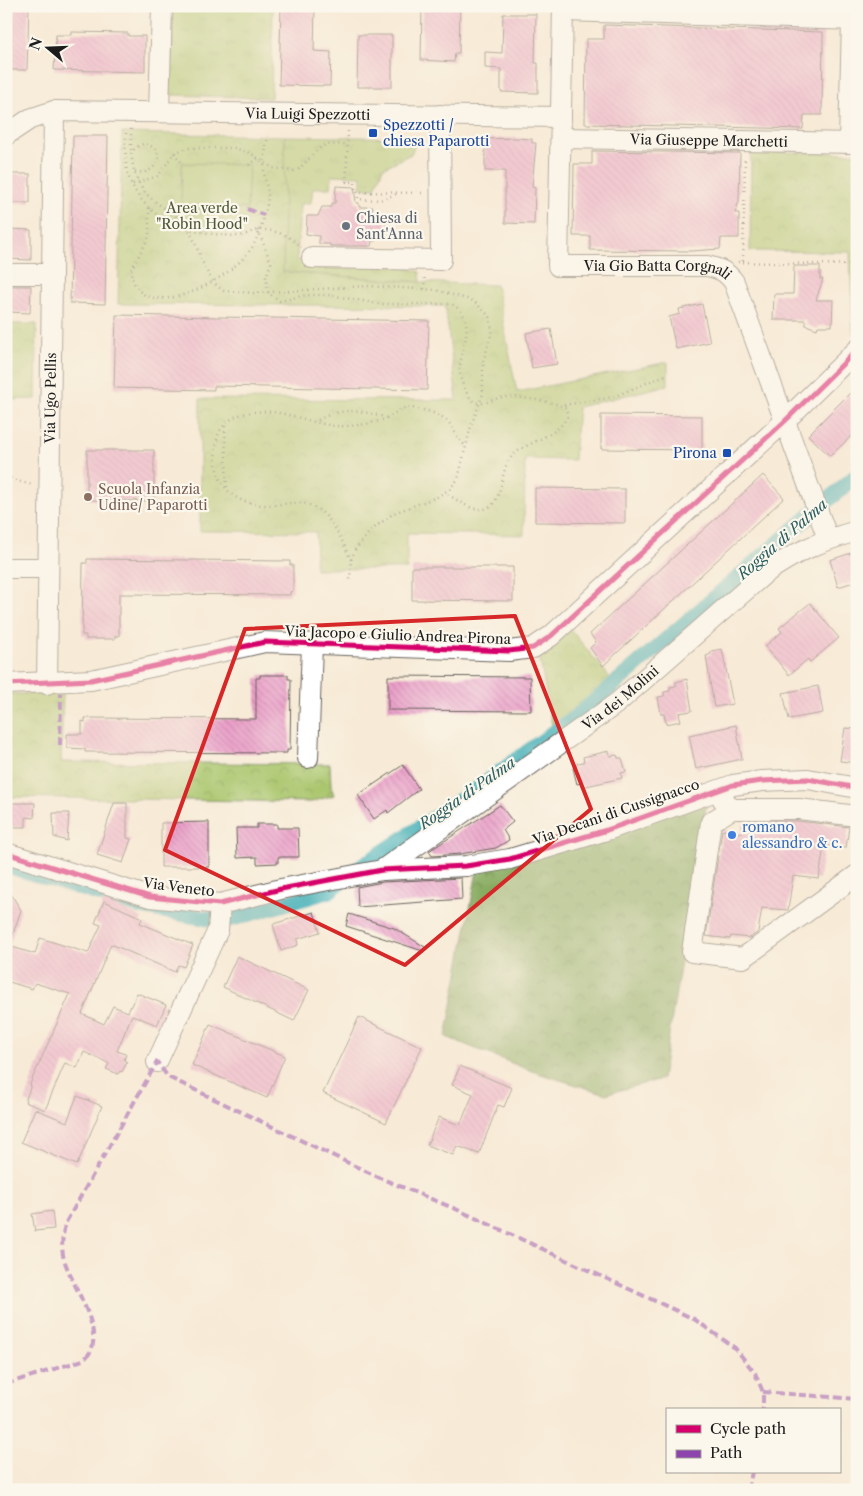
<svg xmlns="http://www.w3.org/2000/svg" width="863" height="1496" font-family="'Libre Caslon Text',serif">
<defs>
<pattern id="grass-tufts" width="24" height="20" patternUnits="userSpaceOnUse" patternTransform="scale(1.25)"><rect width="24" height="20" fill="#aac66d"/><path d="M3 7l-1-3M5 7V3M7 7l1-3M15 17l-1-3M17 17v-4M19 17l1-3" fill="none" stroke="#92aa5e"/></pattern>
<pattern id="forest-crowns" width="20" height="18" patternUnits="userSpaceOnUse" patternTransform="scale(1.25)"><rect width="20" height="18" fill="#87ab60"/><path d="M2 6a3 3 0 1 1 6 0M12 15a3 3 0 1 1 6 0" fill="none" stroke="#6e8a4e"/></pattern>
<pattern id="park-crowns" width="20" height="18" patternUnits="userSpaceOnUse" patternTransform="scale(1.25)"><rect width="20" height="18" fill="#aac66d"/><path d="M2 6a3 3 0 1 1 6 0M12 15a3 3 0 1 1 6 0" fill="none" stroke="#92aa5e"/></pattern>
<pattern id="building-back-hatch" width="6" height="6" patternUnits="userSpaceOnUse" patternTransform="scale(1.25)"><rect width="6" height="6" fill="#eba0c9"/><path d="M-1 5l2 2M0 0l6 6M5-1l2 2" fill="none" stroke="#c989ac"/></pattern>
</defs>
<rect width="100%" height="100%" fill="#fbf7ec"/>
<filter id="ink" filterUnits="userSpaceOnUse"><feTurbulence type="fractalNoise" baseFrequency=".02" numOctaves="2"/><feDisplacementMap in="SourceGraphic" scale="10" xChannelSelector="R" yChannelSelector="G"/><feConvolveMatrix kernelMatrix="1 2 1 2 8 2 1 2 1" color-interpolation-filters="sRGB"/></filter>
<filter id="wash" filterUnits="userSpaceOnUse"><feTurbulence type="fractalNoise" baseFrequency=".0096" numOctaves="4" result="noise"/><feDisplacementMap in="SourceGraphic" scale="20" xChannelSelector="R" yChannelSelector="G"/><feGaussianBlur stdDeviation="1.12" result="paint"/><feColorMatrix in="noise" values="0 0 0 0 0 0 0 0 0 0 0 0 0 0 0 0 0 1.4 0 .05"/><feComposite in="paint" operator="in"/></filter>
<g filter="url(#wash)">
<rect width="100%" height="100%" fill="#f7ebd7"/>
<!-- grass -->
<g fill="url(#grass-tufts)" stroke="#637144">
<path d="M173 6H273L271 98 169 95Z"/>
<path d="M285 136 418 138 411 154 383 168 375 188H360L361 176 332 175 331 188H313L311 203 300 204 297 260 407 267 420 272 421 282 282 272Z"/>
</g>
<!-- forest -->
<path fill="url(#forest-crowns)" stroke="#52643e" d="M708 795 662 1079 606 1094 534 1072 446 1037 477 871Z"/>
<!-- park -->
<g fill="url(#park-crowns)" stroke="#637144">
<path d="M122 133 285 136 283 272 421 282 496 285 517 392 668 362V385L578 407 574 460 525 459 524 535 407 533V569H315L316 532 200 531V399L457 400 445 306 118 304Z"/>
<path d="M751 152 857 153V330L853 334 850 252 750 251Z"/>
<path d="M6 324H37L36 399 6 400Z"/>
<path d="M571 630 612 680 587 701 552 725 539 655 557 643Z"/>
<path d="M61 693H63L61 762 330 764 331 787 334 795 311 802 6 797V694Z"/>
</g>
<!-- pitch -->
<path fill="#aac66d" stroke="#637144" d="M182 163 249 165 247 209 181 207Z"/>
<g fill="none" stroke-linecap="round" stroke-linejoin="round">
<!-- canal -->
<path stroke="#3bacb5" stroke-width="16" d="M6 865 142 907 209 919H231L329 891 349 875 469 795 582 712 857 475"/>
</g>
<g id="blocks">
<!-- building -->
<g fill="url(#building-back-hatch)">
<path d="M6 6H29L27 70H6Z"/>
<path d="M281 6H315L314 51 331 52 330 86 279 85Z"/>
<path d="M422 6H460L459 53H455L454 62 421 60Z"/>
<path d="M503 14H536L535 63H538V93L501 92V69L485 68V52L502 53Z"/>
<path d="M604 25 823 32 822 115H804L803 129 585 124 586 39H604Z"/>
<path d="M72 32 128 33V36H145V72L54 70 56 35H72Z"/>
<path d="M358 35H392V87H357Z"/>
<path d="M73 136H108L105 304 70 303Z"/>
<path d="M515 138 532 139V143H536L532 187 535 188 534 224 505 223V171H485V139Z"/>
<path d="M592 151 740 153 739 201 735 213H739V238H721L720 249 691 251 590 250V236H573L574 164H592Z"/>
<rect x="6" y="174" width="24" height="29"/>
<path d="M336 186 354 187 356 203H359V207H373L371 213H376V217L386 218V236H377L376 241H372L371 246H330V244H319V236L306 234 307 216H318L322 207H331L332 203H335Z"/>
<path d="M8 229 31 230V260L8 259Z"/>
<path d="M794 266H820V279H823L816 300H833L832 326H818L817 329 806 325 805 320H773L774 294H793Z"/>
<path d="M7 286H31L30 313 7 312Z"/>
<path d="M702 304 710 342 676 349 669 317 680 314 679 309Z"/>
<path d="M116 315 429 321 427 390 214 386V390L114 388Z"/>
<path d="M551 329 557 364 532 368 526 333Z"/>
<path d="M857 386V431L830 456 808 435Z"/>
<path d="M601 415 702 416V450L601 449Z"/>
<path d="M87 450H154V501L87 500Z"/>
<path d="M763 475 784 498 603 666 590 648 596 642 590 634Z"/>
<path d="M535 488 625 489V523L535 522Z"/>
<path d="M854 552 857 581 838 587 830 560Z"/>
<path d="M87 559 290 561V565H293V591L290 592V595L119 594V636H115V639H86V635H82L83 563H87Z"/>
<path d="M412 567H513V601L412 600Z"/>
<path d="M810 603 839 638 810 662 808 659 789 675 765 646 782 632 779 628Z"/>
<path d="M722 649 733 704 714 707 706 656 711 654V651Z"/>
<path d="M260 675H288V679H291L290 750H287V753L85 752V749L67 748V734H82V721L85 722V718L256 719V678H260Z"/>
<path d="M388 676 530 677 531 711 388 710Z"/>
<path d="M687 679 692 711 679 713 681 721 666 724 664 714H661L658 697 664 696V692L670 691V687L676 686V682Z"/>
<path d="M818 686 823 713 789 719 783 693Z"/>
<path d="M736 725 742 759 696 769 689 735Z"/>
<path d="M845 728 857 729V763L840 761Z"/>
<path d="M609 751 610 756 617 755 618 758H622L626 772 621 773 622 778 582 787 581 783 577 784 573 768 577 766V763L584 762 583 757Z"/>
<path d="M403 765 419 789 388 813 387 810 374 819 358 795Z"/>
<path d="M11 803H35L34 818 26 817V827H11L10 823H6V805Z"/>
<path d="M114 803H127V838L131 839 123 863 97 855Z"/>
<path d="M500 805 513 822 503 830 509 840 496 848 460 854 432 856 429 851Z"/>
<path d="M53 813H69L67 841 54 837Z"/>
<path d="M771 821H798L849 827 846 848 824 845 819 879 793 876 788 910 762 908 758 932 750 938 731 936 730 939 706 936 722 830 741 833 743 822 770 825Z"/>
<path d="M209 822V867H161V823Z"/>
<path d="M257 824H277V828H298L299 857H278V863L257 864V857L237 858 236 828H257Z"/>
<path d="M461 878 462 899 358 907 357 887 383 882Z"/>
<path d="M6 886 21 910 9 946 35 954 40 938 88 953 101 925 95 923 104 901 142 918 140 923 193 945 184 967 178 965 175 972 111 944 82 1014 104 1024 113 1006 128 1012 137 993 166 1005 157 1025 132 1015 117 1051 126 1054 124 1060 127 1062 122 1072 120 1071 118 1074 106 1069 109 1064 104 1061 84 1052 77 1068 65 1063 45 1110 25 1102 31 1085 30 1084 70 994 35 983 32 989 6 981Z"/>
<path d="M314 912 320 932 297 939 298 945 281 951 273 924Z"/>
<path d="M349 914 394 928 425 947 423 951 346 926Z"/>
<path d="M237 956 309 990 294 1021 223 987Z"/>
<path d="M359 1017 422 1047 386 1123 323 1093Z"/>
<path d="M210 1024 285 1056 267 1098 192 1065Z"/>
<path d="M460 1066 512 1088 504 1107 498 1105 479 1154 457 1146 453 1155 427 1145 439 1117 460 1125 473 1094 452 1085Z"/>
<path d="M77 1096 102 1106 77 1165 21 1142 35 1109 67 1122Z"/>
<path d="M52 1211 54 1229 35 1231 32 1214Z"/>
</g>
</g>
</g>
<g filter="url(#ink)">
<use href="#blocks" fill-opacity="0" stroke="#69645d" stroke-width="1"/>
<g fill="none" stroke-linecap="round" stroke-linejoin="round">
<!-- minor casing -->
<g stroke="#69645d" stroke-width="22">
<g id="minor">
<path id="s1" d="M563 6 558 266H707C720 269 726 271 734 282L828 539"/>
<path d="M564 11 857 20"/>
<path d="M159 112 162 6"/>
<path id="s2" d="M6 135 30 119 54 111 561 117"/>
<path id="s3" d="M561 138 857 143"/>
<path d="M849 143 852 19"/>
<path d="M312 258 441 260 440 115"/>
<path d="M6 274H52"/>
<path d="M6 568H48"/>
<path d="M6 684 91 680 265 642 509 651 533 648 551 636 785 421 857 350"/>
<path id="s4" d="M47 684 54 111"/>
<path d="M308 758 312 644"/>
<path d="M723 800 732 809H799L857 816"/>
<path d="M732 809 711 822 692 952 743 958 857 875"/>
<path d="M6 853 150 897 220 904 281 889 382 870 466 866 510 859 607 830 733 785 762 781 808 779 857 788"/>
<path id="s5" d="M382 870 617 703 764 574C795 552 820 541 857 531"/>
<path d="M157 1062 218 930 220 904"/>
</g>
</g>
<!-- path -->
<g stroke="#69645d" stroke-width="2.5" stroke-dasharray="1 4" stroke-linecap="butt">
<path d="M131 129C131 148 130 167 140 185 151 205 175 210 188 229 200 247 203 279 224 291L254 293 367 286 436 290 474 301 490 317 492 332 483 362V394L471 426 458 479 450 489 437 497 394 513 370 531 355 550 351 560 350 581"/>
<path d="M126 133C126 146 124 162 128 175 144 223 193 234 237 236 246 236 252 230 259 230 274 229 291 236 301 247"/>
<path d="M174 153 182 163"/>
<path d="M131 154 135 148 145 143 156 149 159 157C156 169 146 175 134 171"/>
<path d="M249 165 259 158"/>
<path d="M346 182H355V192L424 193"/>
<path d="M133 184 158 176 174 153 187 148H234L250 153 273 168 293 171 299 169 318 149 325 145 347 144"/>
<path d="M346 187 348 131"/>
<path d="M358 192V199L380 200 399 193"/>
<path d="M149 208V237L131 270C136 332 236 279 254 244 260 231 267 211 268 196 268 187 264 179 264 170 264 158 266 147 268 136"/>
<path d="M180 220 181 207"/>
<path d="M258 230 271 263 266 277 268 293 280 301 306 295H330L379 304H451C478 317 462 344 460 367 459 380 465 393 474 402 486 406 492 398 504 397 515 396 558 402 566 408L567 417C555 440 524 440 509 460 500 473 503 506 484 509 470 511 455 499 445 492"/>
<path d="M743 261 745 158"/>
<path d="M738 262 857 265"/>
<path d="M424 289 425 275"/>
<path d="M564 405 613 397 668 374"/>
<path d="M318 420C342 407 361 410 387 418"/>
<path d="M225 426 227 490"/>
<path d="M6 476 17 481 33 485"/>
<path d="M351 560C342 541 332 515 312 506 298 499 282 506 267 505 226 505 210 476 217 439 219 427 231 417 243 414 276 405 303 422 335 426 351 427 373 424 387 418 395 414 399 409 407 407 420 409 443 413 450 424 456 433 457 440 466 446"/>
</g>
<!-- minor -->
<use href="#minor" stroke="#fff" stroke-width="20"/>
<!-- quiet -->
<g stroke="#8e44ad" stroke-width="4" stroke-dasharray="8 4" stroke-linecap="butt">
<path d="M247 209 264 215"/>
<path d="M60 745 61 693"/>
<path d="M6 1384 83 1360C113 1338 69 1284 63 1255 61 1244 63 1235 65 1224L157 1062 168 1077 380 1178 458 1210 694 1319 735 1348 755 1373 763 1392V1410"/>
<path d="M763 1392 857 1399"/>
<path d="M748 1490 752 1472"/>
</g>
<!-- cycleway casing -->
<g stroke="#fbf7ec" stroke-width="8">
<g id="cycleway">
<path d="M6 684 91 680 265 642 509 651 533 648 551 636 785 421 857 350"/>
<path d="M6 853 150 897 220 904 281 889 382 870 466 866 510 859 607 830 733 785 762 781 808 779 857 788"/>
</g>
</g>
<!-- cycleway -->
<use href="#cycleway" stroke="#d6006c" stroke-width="5"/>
</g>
</g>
<!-- marked area -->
<path d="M0 0H863V1496H0ZM515 616 591 809 405 965 165 850 245 629Z" fill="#f7ebd7" fill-opacity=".55" fill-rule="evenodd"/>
<path fill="none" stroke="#d62828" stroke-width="4" stroke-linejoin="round" d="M515 616 591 809 405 965 165 850 245 629Z"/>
<!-- markers -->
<g fill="#1a4fb4" stroke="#fbf7ec" stroke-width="2">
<rect x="368" y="128" width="10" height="10" rx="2.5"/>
<rect x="722" y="448" width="10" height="10" rx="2.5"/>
</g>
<circle fill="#6b7280" stroke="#fbf7ec" stroke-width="2" cx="346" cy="226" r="5"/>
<circle fill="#8d6e63" stroke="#fbf7ec" stroke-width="2" cx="88" cy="497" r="5"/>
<circle fill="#3f7fe0" stroke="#fbf7ec" stroke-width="2" cx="732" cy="835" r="5"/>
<g text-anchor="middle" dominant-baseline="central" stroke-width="4.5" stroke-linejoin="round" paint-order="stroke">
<!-- street labels -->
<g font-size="14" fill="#1c1c1c" stroke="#fbf7ec">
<text stroke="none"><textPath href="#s2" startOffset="308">Via Luigi Spezzotti</textPath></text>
<text stroke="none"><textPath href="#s3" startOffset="148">Via Giuseppe Marchetti</textPath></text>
<text stroke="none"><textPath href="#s1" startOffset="360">Via Gio Batta Corgnali</textPath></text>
<text stroke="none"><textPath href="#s4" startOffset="286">Via Ugo Pellis</textPath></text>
<text transform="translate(398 635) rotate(2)">Via Jacopo e Giulio Andrea Pirona</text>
<text stroke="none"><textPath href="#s5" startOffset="294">Via dei Molini</textPath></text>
<text transform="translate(616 812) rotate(-19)">Via Decani di Cussignacco</text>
<text transform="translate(179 887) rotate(7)">Via Veneto</text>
</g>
<!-- transit labels -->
<g font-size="14" fill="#164399" stroke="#fbf7ec" text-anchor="start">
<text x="383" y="125">Spezzotti /<tspan x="383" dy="16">chiesa Paparotti</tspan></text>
<text x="717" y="453" text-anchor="end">Pirona</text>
</g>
<!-- park labels -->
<g font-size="14" fill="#4e5838" stroke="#fbf7ec">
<text x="202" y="208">Area verde<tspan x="202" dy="16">"Robin Hood"</tspan></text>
</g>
<!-- worship labels -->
<g font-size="14" fill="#5b616d" stroke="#fbf7ec" text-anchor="start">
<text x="356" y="218">Chiesa di<tspan x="356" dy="16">Sant'Anna</tspan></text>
</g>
<!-- education labels -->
<g font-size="14" fill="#785e54" stroke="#fbf7ec" text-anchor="start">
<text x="98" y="489">Scuola Infanzia<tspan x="98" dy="16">Udine/ Paparotti</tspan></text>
</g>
<!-- shop labels -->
<g font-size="14" fill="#366cbe" stroke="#fbf7ec" text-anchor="start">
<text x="742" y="827">romano<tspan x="742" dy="16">alessandro &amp; c.</tspan></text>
</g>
<!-- water labels -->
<g font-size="15" font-style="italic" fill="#2a5d61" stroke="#fbf7ec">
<text transform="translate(782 539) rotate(-41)">Roggia di Palma</text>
<text transform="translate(467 793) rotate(-35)">Roggia di Palma</text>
</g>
</g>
<!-- margin -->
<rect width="863" height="1496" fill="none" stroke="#fbf7ec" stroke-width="25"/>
<!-- legend -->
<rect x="666" y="1408" width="175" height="65" fill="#fbf7ec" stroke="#a29f99"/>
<rect x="676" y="1425" width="25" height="8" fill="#d6006c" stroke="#a29f99"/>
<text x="710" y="1434" font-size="15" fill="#1c1c1c">Cycle path</text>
<rect x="676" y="1450" width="25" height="8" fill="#8e44ad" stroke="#a29f99"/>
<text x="710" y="1458" font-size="15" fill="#1c1c1c">Path</text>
<!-- north arrow -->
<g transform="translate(48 48) rotate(289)" stroke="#fbf7ec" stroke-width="4" paint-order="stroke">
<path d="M0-4L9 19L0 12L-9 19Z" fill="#1c1c1c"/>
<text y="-8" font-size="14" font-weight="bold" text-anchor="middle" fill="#1c1c1c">N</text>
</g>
</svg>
